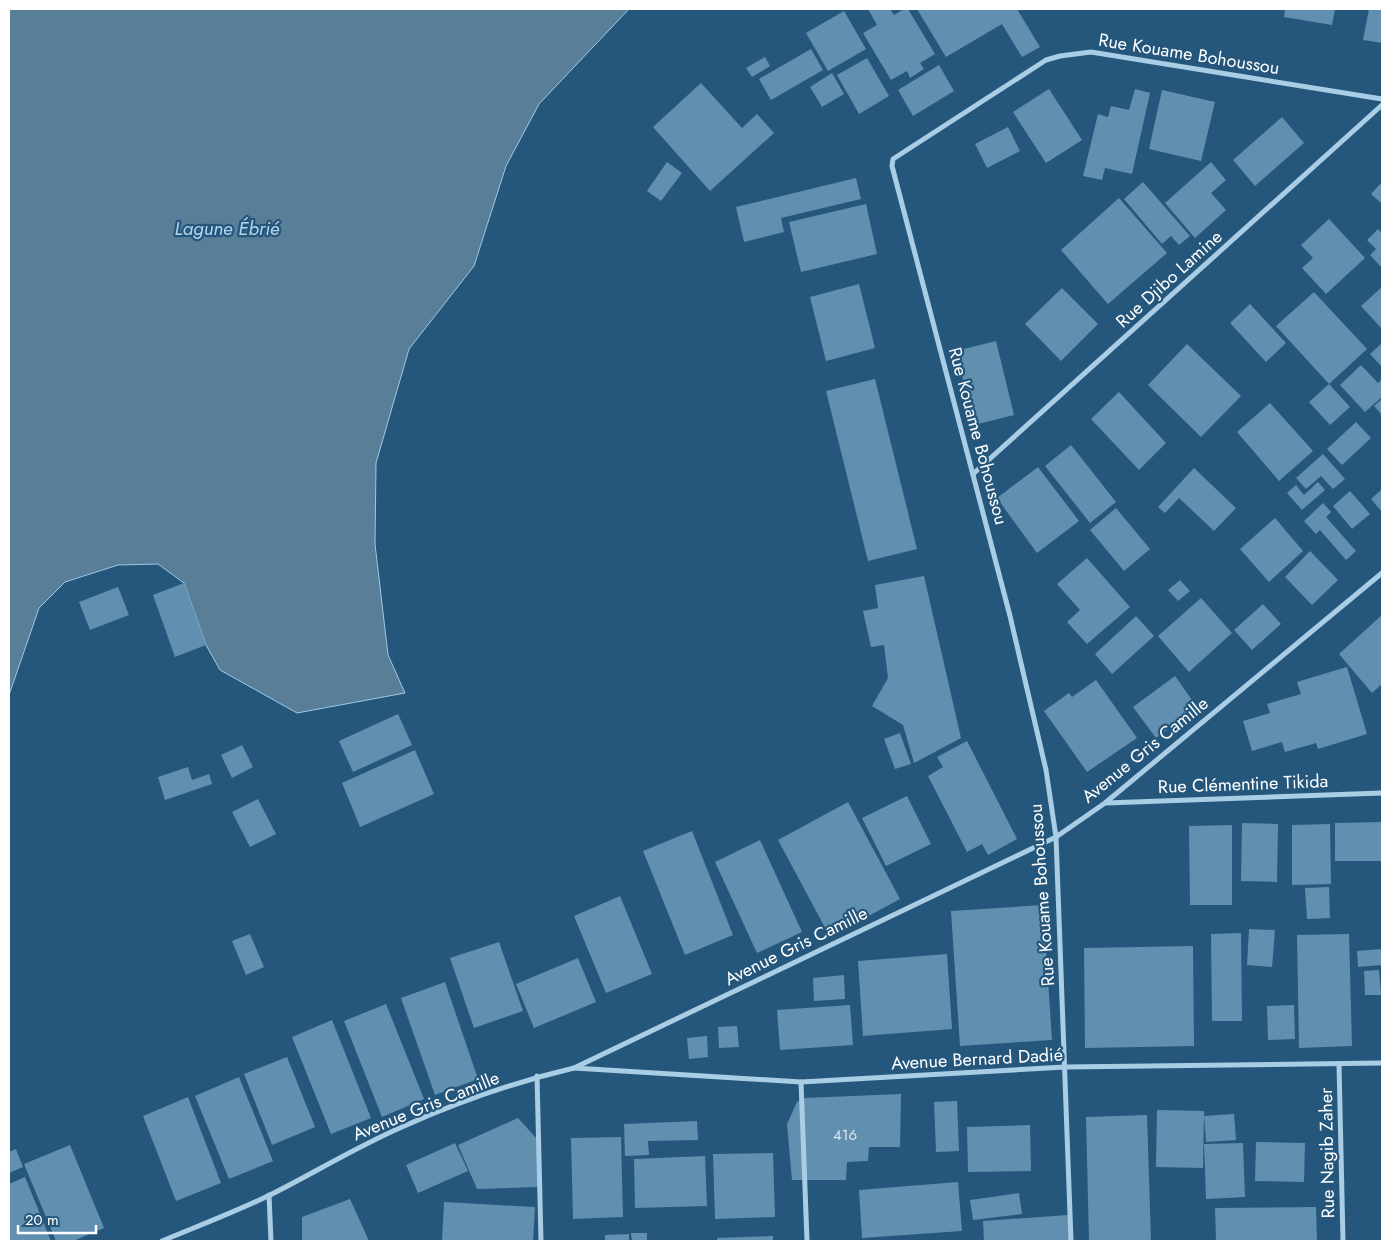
<svg xmlns="http://www.w3.org/2000/svg" width="1391" height="1250" font-family="Jost,sans-serif">
<rect width="100%" height="100%" fill="#25577c"/>
<!-- water -->
<path fill="#597e98" stroke="#9ec9e6" d="M9 9H629L539 104 506 166 474 266 409 349 376 463 375 544 388 655 405 693 297 713 220 670 206 645 184 583 158 564 118 565 65 582 39 608 9 695Z"/>
<!-- building -->
<g fill="#618faf">
<path d="M868 9H890L894 15 904 9H908L935 54 920 63 924 69 910 78 907 71 891 80 863 33 877 25Z"/>
<path d="M917 9H1017L1040 47 1022 57 1002 24 946 57Z"/>
<path d="M1285 9H1335L1332 25 1284 17Z"/>
<path d="M1369 9H1382V43L1363 40Z"/>
<path d="M844 11 866 49 828 71 806 33Z"/>
<path d="M811 49 823 70 771 100 759 79Z"/>
<path d="M765 57 770 66 752 77 746 68Z"/>
<path d="M867 58 889 96 859 114 837 75Z"/>
<path d="M939 65 954 91 913 116 898 90Z"/>
<path d="M832 73 844 94 822 107 810 87Z"/>
<path d="M701 83 742 128 757 114 774 133 710 191 653 127Z"/>
<path d="M1049 89 1082 140 1046 163 1013 112Z"/>
<path d="M1135 89 1150 93 1132 174 1105 168 1102 180 1083 176 1098 114 1108 117 1111 106 1129 110Z"/>
<path d="M1162 90 1215 102 1201 161 1149 149Z"/>
<path d="M1282 117 1304 143 1255 186 1233 160Z"/>
<path d="M1008 127 1020 151 987 168 975 144Z"/>
<path d="M667 162 682 173 661 201 647 191Z"/>
<path d="M1211 162 1226 180 1211 193 1226 210 1195 238 1165 203Z"/>
<path d="M856 178 861 199 781 218 784 232 744 242 736 207Z"/>
<path d="M1143 182 1190 236 1179 245 1171 236 1162 244 1124 199Z"/>
<path d="M1382 182V204L1371 194Z"/>
<path d="M1119 198 1167 253 1108 304 1061 250Z"/>
<path d="M866 204 877 254 801 272 789 222Z"/>
<path d="M1329 219 1365 258 1326 294 1302 268 1313 258 1301 245Z"/>
<path d="M1378 229 1382 233V268L1370 255 1376 249 1367 240Z"/>
<path d="M859 284 875 348 826 361 810 297Z"/>
<path d="M1382 287V329L1361 306Z"/>
<path d="M1062 288 1098 324 1061 361 1025 324Z"/>
<path d="M1314 292 1367 349 1329 384 1276 326Z"/>
<path d="M1250 304 1286 343 1266 362 1230 323Z"/>
<path d="M996 341 1014 415 974 425 956 351Z"/>
<path d="M1382 343V367L1370 354Z"/>
<path d="M1187 344 1241 396 1201 437 1148 385Z"/>
<path d="M1361 365 1378 383 1382 379V397L1365 412 1340 385Z"/>
<path d="M875 379 917 549 868 561 826 391Z"/>
<path d="M1329 384 1350 407 1330 425 1309 402Z"/>
<path d="M1119 392 1166 443 1139 470 1091 419Z"/>
<path d="M1382 399V415L1374 406Z"/>
<path d="M1270 403 1313 451 1279 481 1237 432Z"/>
<path d="M1356 422 1371 438 1342 465 1327 449Z"/>
<path d="M1071 445 1116 502 1090 523 1045 466Z"/>
<path d="M1323 454 1345 479 1333 489 1321 476 1306 489 1296 478Z"/>
<path d="M1038 467 1079 521 1037 553 997 498Z"/>
<path d="M1194 468 1236 508 1214 531 1179 498 1165 513 1158 507Z"/>
<path d="M1318 482 1325 490 1302 510 1287 493 1296 485 1304 495Z"/>
<path d="M1382 489V512L1371 499Z"/>
<path d="M1350 491 1370 514 1352 529 1333 506Z"/>
<path d="M1323 503 1331 512 1326 517 1356 551 1346 560 1320 530 1316 534 1304 521Z"/>
<path d="M1116 508 1150 549 1124 571 1090 530Z"/>
<path d="M1275 518 1303 551 1269 582 1240 549Z"/>
<path d="M1310 551 1338 580 1312 605 1285 577Z"/>
<path d="M1087 558 1130 607 1087 644 1067 622 1080 610 1057 584Z"/>
<path d="M924 576 961 738 914 763 903 725 872 706 888 678 884 645 871 647 863 611 878 608 875 585Z"/>
<path d="M1180 580 1190 591 1178 601 1168 590Z"/>
<path d="M184 583 206 645 175 657 153 595Z"/>
<path d="M118 587 129 615 90 630 79 602Z"/>
<path d="M1201 598 1232 633 1189 672 1158 636Z"/>
<path d="M1263 604 1281 624 1252 650 1234 630Z"/>
<path d="M1382 615V684L1372 693 1339 654Z"/>
<path d="M1136 616 1154 636 1112 674 1095 654Z"/>
<path d="M1347 667 1367 734 1318 749 1316 743 1285 752 1282 742 1252 751 1243 721 1270 713 1267 704 1301 694 1297 682Z"/>
<path d="M1175 676 1197 707 1156 738 1133 707Z"/>
<path d="M1096 680 1137 738 1087 772 1044 711 1069 693 1072 697Z"/>
<path d="M398 714 412 745 353 772 339 741Z"/>
<path d="M900 733 911 764 895 769 884 739Z"/>
<path d="M967 741 1017 839 988 855 982 844 967 852 928 776 943 767 937 757Z"/>
<path d="M242 745 253 767 232 778 221 755Z"/>
<path d="M415 750 434 794 360 827 342 783Z"/>
<path d="M188 767 192 780 209 774 212 784 165 800 158 777Z"/>
<path d="M907 796 931 844 886 866 862 818Z"/>
<path d="M258 799 276 834 250 847 232 812Z"/>
<path d="M848 802 900 899 830 937 778 840Z"/>
<path d="M1382 822V861H1335V823Z"/>
<path d="M1242 823 1278 824 1277 882 1241 881Z"/>
<path d="M1330 824 1331 884 1292 885V825Z"/>
<path d="M1232 825V905H1190L1189 826Z"/>
<path d="M692 831 733 935 685 955 643 851Z"/>
<path d="M760 840 802 932 757 953 715 862Z"/>
<path d="M1329 887 1330 918 1307 919 1305 888Z"/>
<path d="M620 896 652 974 606 993 574 916Z"/>
<path d="M1043 905 1052 1040 960 1046 951 911Z"/>
<path d="M1249 929 1275 930 1272 967 1247 965Z"/>
<path d="M1241 933 1242 1021H1212L1211 934Z"/>
<path d="M250 934 264 967 246 975 232 941Z"/>
<path d="M1349 934 1352 1046 1299 1048 1297 935Z"/>
<path d="M499 942 523 1011 474 1028 450 958Z"/>
<path d="M1193 946 1194 1046 1085 1048 1084 948Z"/>
<path d="M1382 949V965L1358 967 1357 951Z"/>
<path d="M947 954 952 1029 863 1036 858 961Z"/>
<path d="M578 958 596 1002 534 1028 516 984Z"/>
<path d="M1379 970 1381 995H1365L1364 971Z"/>
<path d="M844 975 845 999 814 1001 813 978Z"/>
<path d="M445 982 478 1079 435 1095 401 998Z"/>
<path d="M386 1004 424 1099 382 1117 344 1021Z"/>
<path d="M850 1005 853 1045 780 1050 777 1010Z"/>
<path d="M1294 1005 1295 1039 1268 1040 1267 1006Z"/>
<path d="M332 1020 371 1118 331 1134 292 1037Z"/>
<path d="M737 1026 739 1047 719 1048 718 1027Z"/>
<path d="M707 1036 708 1057 689 1059 687 1038Z"/>
<path d="M287 1057 315 1127 272 1145 244 1074Z"/>
<path d="M239 1077 273 1161 229 1179 195 1096Z"/>
<path d="M901 1094 900 1147H869L868 1161 847 1162 846 1180H792L787 1124 797 1102 805 1098Z"/>
<path d="M188 1097 221 1183 176 1201 143 1116Z"/>
<path d="M957 1101 959 1151 936 1152 934 1102Z"/>
<path d="M1157 1110 1204 1111 1203 1168 1156 1167Z"/>
<path d="M1234 1114 1236 1140 1206 1142 1204 1116Z"/>
<path d="M1147 1115 1151 1241H1089L1086 1117Z"/>
<path d="M518 1118 537 1139V1187L477 1189 458 1145Z"/>
<path d="M697 1121 698 1140 648 1141 649 1155 625 1156 624 1124Z"/>
<path d="M1030 1125 1031 1171 968 1172 967 1127Z"/>
<path d="M621 1137 623 1217 573 1219 571 1138Z"/>
<path d="M1256 1142 1305 1143 1304 1182 1255 1181Z"/>
<path d="M455 1143 468 1171 418 1193 406 1165Z"/>
<path d="M1243 1143 1245 1197 1206 1199 1204 1144Z"/>
<path d="M70 1145 104 1228 73 1241H56L24 1164Z"/>
<path d="M16 1149 23 1167 9 1173V1152Z"/>
<path d="M773 1153 775 1217 715 1219 713 1154Z"/>
<path d="M705 1156 707 1206 635 1208 634 1159Z"/>
<path d="M25 1177 51 1241H9V1184Z"/>
<path d="M958 1182 962 1231 862 1238 859 1190Z"/>
<path d="M1019 1193 1022 1214 973 1220 970 1200Z"/>
<path d="M350 1199 369 1241H302V1217Z"/>
<path d="M444 1202 535 1207 533 1241H442Z"/>
<path d="M1316 1207 1317 1241H1216L1215 1208Z"/>
<path d="M1068 1215 1070 1241H984L983 1221Z"/>
<path d="M631 1233H647V1241H632Z"/>
<path d="M629 1234V1241H605V1235Z"/>
<path d="M773 1236V1241H717V1238Z"/>
</g>
<g fill="none" stroke-linecap="round" stroke-linejoin="round">
<!-- minor -->
<g stroke="#a9cde5" stroke-width="5">
<path d="M973 474 1382 105"/>
<path d="M1106 803 1382 793"/>
<path d="M1339 1064 1343 1241"/>
<path d="M574 1068 801 1082 1065 1067 1382 1063"/>
<path d="M537 1076 541 1241"/>
<path d="M801 1082 807 1241"/>
<path d="M269 1195 271 1241"/>
<path d="M162 1241C198 1226 235 1212 270 1195 314 1173 356 1147 402 1127 457 1102 515 1082 574 1068L1056 837 1105 803 1382 573"/>
<path d="M1071 1241 1056 837 1046 770 1010 616 892 166 893 159 1046 60 1060 56 1091 52 1382 99"/>
</g>
</g>
<g text-anchor="middle" dominant-baseline="central" stroke-width="4.5" stroke-linejoin="round" paint-order="stroke">
<!-- number labels -->
<g font-size="15" fill="#d8e3eb">
<text x="845" y="1135">416</text>
</g>
<!-- street labels -->
<g font-size="18" fill="#fff" stroke="#25577c">
<text transform="translate(1189 54) rotate(9)">Rue Kouame Bohoussou</text>
<text transform="translate(1169 279) rotate(-42)">Rue Djibo Lamine</text>
<text transform="translate(978 436) rotate(75)">Rue Kouame Bohoussou</text>
<text transform="translate(1145 750) rotate(-39)">Avenue Gris Camille</text>
<text transform="translate(1243 784) rotate(-2)">Rue Clémentine Tikida</text>
<text transform="translate(1042 895) rotate(-94)">Rue Kouame Bohoussou</text>
<text transform="translate(796 946) rotate(-26)">Avenue Gris Camille</text>
<text transform="translate(977 1059) rotate(-3)">Avenue Bernard Dadié</text>
<text transform="translate(426 1106) rotate(-22)">Avenue Gris Camille</text>
<text transform="translate(1327 1153) rotate(-91)">Rue Nagib Zaher</text>
</g>
<!-- water labels -->
<g font-size="19" font-style="italic" fill="#b4d6ed" stroke="#25577c">
<text x="227" y="228">Lagune Ébrié</text>
</g>
</g>
<!-- border -->
<rect width="1391" height="1250" fill="none" stroke="#ffffff" stroke-width="20"/>
<!-- scale -->
<path d="M18 1225v8h78v-8" fill="none" stroke="#ffffff" stroke-width="2.5"/>
<text x="25" y="1225" font-size="15" fill="#ffffff" stroke="#25577c" stroke-width="4" paint-order="stroke">20 m</text>
</svg>
